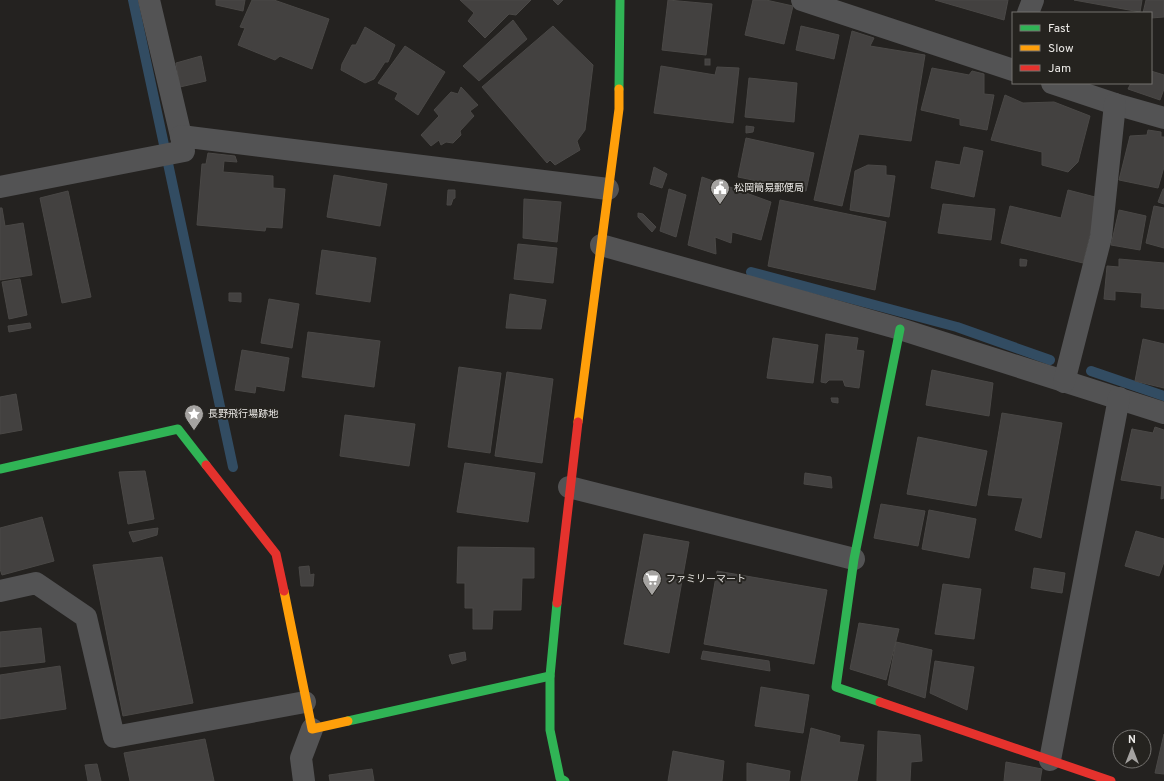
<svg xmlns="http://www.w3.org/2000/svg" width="1164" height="781" font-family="Overpass,'Noto Sans JP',sans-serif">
<rect width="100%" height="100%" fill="#242220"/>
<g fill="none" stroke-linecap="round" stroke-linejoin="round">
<!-- stream -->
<g stroke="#324c62" stroke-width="10">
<path d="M133 0 233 467"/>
<path d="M751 272 957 327 1050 360"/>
<path d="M1091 371 1164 396"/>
</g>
</g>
<!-- building -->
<g fill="#434140" stroke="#4a4846">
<path d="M216 0H245L243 11 216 5Z"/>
<path d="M252 0H274L329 19 312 69 280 56 275 60 238 45 245 28 240 27Z"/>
<path d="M460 0H531L516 15 509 14 485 38 468 21 474 13Z"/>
<path d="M553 0H563L558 5Z"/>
<path d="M668 0 712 4 706 55 662 50Z"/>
<path d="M753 0H766L793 6 784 44 745 35Z"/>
<path d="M935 0H1008L1004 20Z"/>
<path d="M1074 0H1142L1140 12Z"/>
<path d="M1146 0H1164V17L1151 18V13H1143Z"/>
<path d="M513 20 527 39 479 81 463 66Z"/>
<path d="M553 26 593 65 585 130 577 141 580 150 555 165 550 160 547 163 482 87Z"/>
<path d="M801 26 839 35 834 59 796 50Z"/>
<path d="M365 27 395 45 388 62H385L374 79 365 83 341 70 342 64 352 45H356Z"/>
<path d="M852 31 874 38 870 46 925 55 911 141 859 134 842 206 814 200Z"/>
<path d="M405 46 445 72 418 115 395 99 398 93 378 83Z"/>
<path d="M201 56 206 81 180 87 176 63Z"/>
<rect x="705" y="59" width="5" height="6"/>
<path d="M661 66 715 75 717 67 739 68 733 123 654 113Z"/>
<path d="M932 68 969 75 972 71 984 74V94L994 95 987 130 960 125V119L921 110Z"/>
<path d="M1151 71 1164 75V89L1160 100 1128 89 1131 83H1151Z"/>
<path d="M749 78 797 83 794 122 745 117Z"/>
<path d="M461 87 478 105 470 111 474 116 460 131 461 135 453 143 446 142 441 145 439 140 431 146 421 135 439 116 434 110 451 92 458 94Z"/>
<path d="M1005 95 1023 103 1054 102 1090 116 1078 162 1068 172 1042 165V152L991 140Z"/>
<path d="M746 126 754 127 753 132 746 133Z"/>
<path d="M1148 130 1161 132V137H1164V167L1158 188 1119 180 1130 136 1147 135Z"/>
<path d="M746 138 814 153 806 191 738 177Z"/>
<path d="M964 147 983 151 974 197 931 188 936 161 960 165Z"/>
<path d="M208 153 235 156 237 162 224 161 223 172 273 176V188L285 189 282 228 266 227 265 231 197 225 202 164H206Z"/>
<path d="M868 165 886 166V175L895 176 889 217 850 210 855 171Z"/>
<path d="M654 167 667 174 662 188 650 184Z"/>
<path d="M334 175 387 184 380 226 327 217Z"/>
<path d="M702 177 771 202 761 240 732 232 731 243 715 237 716 254 688 245Z"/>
<path d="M669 189 686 195 676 237 660 231Z"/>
<path d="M1163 189H1164V204L1158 202Z"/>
<path d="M448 190H455V198L453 199 451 205H447Z"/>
<path d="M1068 190 1099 198 1083 263 1001 243 1010 206 1061 218Z"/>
<path d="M68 191 91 297 62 303 40 198Z"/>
<path d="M524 199 561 202 557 242 523 238Z"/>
<path d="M780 200 886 222 875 290 768 266Z"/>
<path d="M943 204 995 209 991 240 938 233Z"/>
<path d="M1154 206 1164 208V248L1146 243Z"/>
<path d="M0 208H2L5 226 23 223 32 275 0 280Z"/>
<path d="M1119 210 1146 216 1140 250 1111 245Z"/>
<path d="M638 213 643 214 656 227 652 232 638 217Z"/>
<path d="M518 244 557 248 553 283 514 279Z"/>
<path d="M322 250 376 258 370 302 316 294Z"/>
<path d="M1020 259 1027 260 1026 266H1020Z"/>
<path d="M1119 259 1164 263V309L1141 307 1142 293 1115 291V300L1104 299 1107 266 1119 267Z"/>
<path d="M20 279 27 315 9 319 2 282Z"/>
<path d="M229 293H241V302L229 301Z"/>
<path d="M510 294 546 300 541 329 506 328Z"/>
<path d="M269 299 299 304 292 348 261 343Z"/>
<path d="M30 323 31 328 9 332 8 326Z"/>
<path d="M308 332 380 341 374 387 302 377Z"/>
<path d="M826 334 858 338 856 350 864 351 859 388 845 386 843 380H829L826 383 821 382Z"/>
<path d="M773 338 818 345 813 383 767 378Z"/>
<path d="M1143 339 1164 344V388L1135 381Z"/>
<path d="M242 350 289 358 284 391 256 386 255 393 235 390Z"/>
<path d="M459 367 501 373 490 453 448 447Z"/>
<path d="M932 370 993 383 989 416 926 405Z"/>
<path d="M507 372 553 379 542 463 495 456Z"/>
<path d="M16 394 22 430 0 434V397Z"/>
<path d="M831 398H838V403L832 402Z"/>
<path d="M1002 413 1062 423 1041 538 1015 530 1023 498 988 495Z"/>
<path d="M345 415 415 424 409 466 340 456Z"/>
<path d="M1155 427 1164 430V498L1161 499 1162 486 1121 480 1132 429 1153 433Z"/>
<path d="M918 437 987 451 976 506 907 494Z"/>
<path d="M465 463 535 473 528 522 457 512Z"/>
<path d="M145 471 154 519 128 524 119 472Z"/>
<path d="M805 473 831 477 832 488 804 484Z"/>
<path d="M881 504 925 511 918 546 874 538Z"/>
<path d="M929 510 976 519 969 558 922 549Z"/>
<path d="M42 517 54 561 2 575 0 569V528Z"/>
<path d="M158 528 157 535 133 542 129 532Z"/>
<path d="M1136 531 1164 539V562L1159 576 1125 566Z"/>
<path d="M644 534 689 542 669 653 624 644Z"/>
<path d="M458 547 534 548V578H522L521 610H493L492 629H473V608H465V583H457Z"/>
<path d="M162 557 193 703 123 716 93 565Z"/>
<path d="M309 566 310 575 314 574 313 586H301L299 567Z"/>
<path d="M1034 568 1065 573 1062 593 1031 588Z"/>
<path d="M717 571 827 590 814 664 704 644Z"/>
<path d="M943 584 981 589 974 639 935 634Z"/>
<path d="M859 623 899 629 886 680 850 669Z"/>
<path d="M41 628 45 662 0 667V632Z"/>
<path d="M896 642 932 650 925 698 888 685Z"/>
<path d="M703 651 769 661 770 671 701 659Z"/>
<path d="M465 652 466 660 452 664 449 655Z"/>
<path d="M935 661 974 667 967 710 930 693Z"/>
<path d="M60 666 66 709 0 719V675Z"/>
<path d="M761 687 809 695 803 733 755 726Z"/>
<path d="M811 728 840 736 839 742 864 745 857 781H801Z"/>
<path d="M878 731 920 735 922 761 911 762 910 781H877Z"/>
<path d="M1164 734V774L1155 773Z"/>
<path d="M205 739 214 781H130L124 753Z"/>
<path d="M673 751 724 761 722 781H668Z"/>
<path d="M1006 762 1042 769 1040 781H1004Z"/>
<path d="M747 763 790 771 789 781H747Z"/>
<path d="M97 764 101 781H88L85 765Z"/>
<path d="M372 769 374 781H330L329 775Z"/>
</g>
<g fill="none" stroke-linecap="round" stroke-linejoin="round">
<!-- street -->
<g stroke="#535354" stroke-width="22">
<path d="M149 0 181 136"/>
<path d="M802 0 1013 70"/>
<path d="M1028 13 1033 0"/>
<path d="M1052 83 1115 104 1164 118"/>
<path d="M0 187 184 151 181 136 608 189"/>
<path d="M601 245 900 329 1164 413"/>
<path d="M1064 382 1101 237 1115 104"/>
<path d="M569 487 854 559"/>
<path d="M0 591 36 583 86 617 114 737 305 702"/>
<path d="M1050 760 1119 398"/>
<path d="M304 781 301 758 312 729"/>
</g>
<!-- fast -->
<g stroke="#30b455" stroke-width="9">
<path d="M619 89 620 0"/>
<path d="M0 469 178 429 206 465"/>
<path d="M557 603 550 676V730L560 778 565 781"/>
<path d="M880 702 836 687 854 559 900 329"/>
<path d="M348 721 550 676"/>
</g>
<!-- slow -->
<g stroke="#ff9f0a" stroke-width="9">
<path d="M578 422 619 109V89"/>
<path d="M284 591 312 729 348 721"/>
</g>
<!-- jam -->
<g stroke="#e5322d" stroke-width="9">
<path d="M206 465 276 554 284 591"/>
<path d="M557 603 578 422"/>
<path d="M880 702 1111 781"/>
</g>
</g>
<!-- icons -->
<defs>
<g id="civic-pin" transform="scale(1)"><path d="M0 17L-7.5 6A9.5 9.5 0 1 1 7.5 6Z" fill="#a5a3a1" stroke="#25231f"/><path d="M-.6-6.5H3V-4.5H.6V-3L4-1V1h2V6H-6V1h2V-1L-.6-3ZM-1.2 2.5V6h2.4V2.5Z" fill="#fff"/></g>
<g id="sight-pin" transform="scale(1)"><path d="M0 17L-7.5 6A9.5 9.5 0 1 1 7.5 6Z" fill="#a5a3a1" stroke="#25231f"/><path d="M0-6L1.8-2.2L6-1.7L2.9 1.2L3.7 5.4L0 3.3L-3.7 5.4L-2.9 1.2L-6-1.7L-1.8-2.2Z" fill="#fff"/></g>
<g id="supermarket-pin" transform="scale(1)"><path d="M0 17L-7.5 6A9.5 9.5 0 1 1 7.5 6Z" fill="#a5a3a1" stroke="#25231f"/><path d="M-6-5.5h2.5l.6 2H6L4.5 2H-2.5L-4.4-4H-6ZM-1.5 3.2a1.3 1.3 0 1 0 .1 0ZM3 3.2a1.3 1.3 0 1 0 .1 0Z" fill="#fff"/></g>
</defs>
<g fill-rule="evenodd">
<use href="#civic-pin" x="720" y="188"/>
<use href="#sight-pin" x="194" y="414"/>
<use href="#supermarket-pin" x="652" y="579"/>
</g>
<g text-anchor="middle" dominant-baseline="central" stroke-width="4" stroke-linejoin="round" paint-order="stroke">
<!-- poi labels -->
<g font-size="10" fill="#ebe9e6" stroke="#25231f" text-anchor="start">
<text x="734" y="188">松岡簡易郵便局</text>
<text x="208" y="414">長野飛行場跡地</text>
<text x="666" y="579">ファミリーマート</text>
</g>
</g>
<!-- legend -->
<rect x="1012" y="12" width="140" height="72" fill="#25231f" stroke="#74726f"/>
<rect x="1020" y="25" width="20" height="6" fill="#30b455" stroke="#74726f"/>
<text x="1048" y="32" font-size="12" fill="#ebe9e6">Fast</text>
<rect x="1020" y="45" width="20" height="6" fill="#ff9f0a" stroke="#74726f"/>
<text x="1048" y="52" font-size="12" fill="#ebe9e6">Slow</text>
<rect x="1020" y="65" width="20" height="6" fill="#e5322d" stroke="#74726f"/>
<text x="1048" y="72" font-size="12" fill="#ebe9e6">Jam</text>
<!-- north arrow -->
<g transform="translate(1132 749)"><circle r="19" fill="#25231f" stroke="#74726f"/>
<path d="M0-3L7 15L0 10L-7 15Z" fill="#a5a3a1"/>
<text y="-6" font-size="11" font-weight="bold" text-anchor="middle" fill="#ebe9e6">N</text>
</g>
</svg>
